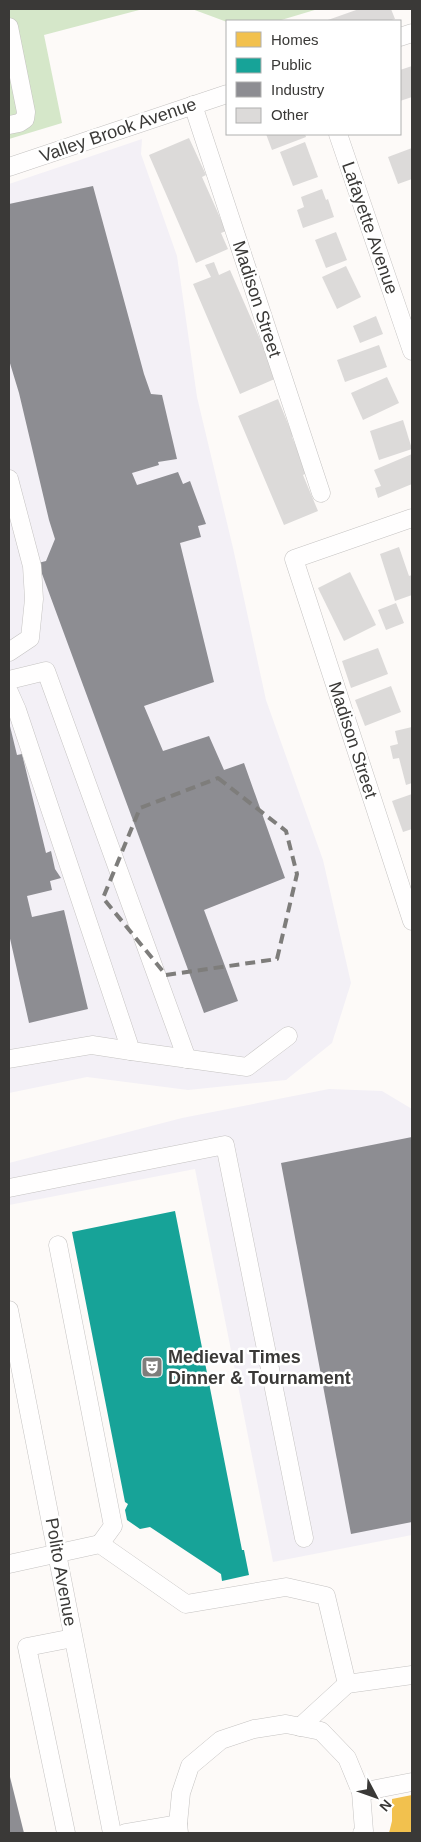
<svg xmlns="http://www.w3.org/2000/svg" width="421" height="1842" font-family="Helvetica,sans-serif">
<rect width="100%" height="100%" fill="#fdfaf8"/>
<!-- industrial -->
<g fill="#f3f0f6">
<path d="M142 139 141 154 177 256 197 397 233 548 266 700 323 860 351 983 332 1043 286 1080 188 1090 87 1077 9 1093V184Z"/>
<path d="M329 1089 382 1091 412 1109V1535L273 1562 195 1169 9 1205V1163L182 1118Z"/>
</g>
<!-- green -->
<g fill="#d5e7c9">
<path d="M9 9H143L44 35 62 123 9 139Z"/>
<path d="M192 9H318L278 21 227 22Z"/>
</g>
<!-- homes -->
<path fill="#f2c14e" d="M412 1795V1833H389L392 1821V1799Z"/>
<!-- public -->
<path fill="#17a398" d="M175 1211 242 1550H244L249 1575 222 1581 221 1574 150 1527 140 1529 127 1520 125 1510 128 1504 125 1502 72 1232Z"/>
<!-- industry -->
<g fill="#8d8d92">
<path d="M93 186 144 374 151 394 162 395 177 459 158 462 159 465 132 473 137 485 178 472 183 484 190 481 206 524 198 526 201 537 180 543 214 682 144 706 163 751 209 736 224 770 244 763 285 878 204 910 238 1001 204 1013 38 563 46 561 55 539 49 520 19 393 9 360V204Z"/>
<path d="M9 722 17 755 22 754 46 853 51 851 55 869 61 878 50 881 52 890 27 896 32 917 64 910 88 1009 29 1023 9 934Z"/>
<path d="M412 1137V1522L351 1534 281 1163Z"/>
<path d="M9 1773 24 1833H9Z"/>
</g>
<!-- building -->
<g fill="#dcdad9">
<path d="M359 9H391L395 19 388 21H325Z"/>
<path d="M412 66V97L400 101V70Z"/>
<path d="M266 134H305L306 137 272 150Z"/>
<path d="M189 138 206 175 202 177 226 231 221 233 228 249 196 263 149 155Z"/>
<path d="M305 142 318 177 293 186 280 152Z"/>
<path d="M412 148V179L398 184 388 157Z"/>
<path d="M322 189 326 200 328 199 334 217 303 228 297 210 304 207 301 197Z"/>
<path d="M336 232 347 260 326 268 315 240Z"/>
<path d="M214 262 219 275 230 270 277 378 240 394 193 284 211 277 205 265Z"/>
<path d="M346 266 361 297 337 309 322 277Z"/>
<path d="M376 316 383 334 360 343 353 326Z"/>
<path d="M379 345 387 367 345 382 337 360Z"/>
<path d="M387 377 399 403 363 420 351 393Z"/>
<path d="M278 399 293 436 292 437 307 473 303 475 318 511 284 525 238 416Z"/>
<path d="M403 420 412 449 379 460 370 431Z"/>
<path d="M412 454V484L378 498 375 488 381 486 374 470Z"/>
<path d="M399 547 409 576 412 575V595L395 601 380 554Z"/>
<path d="M350 572 376 625 344 641 318 588Z"/>
<path d="M396 603 404 623 386 630 378 610Z"/>
<path d="M378 648 388 674 351 688 342 661Z"/>
<path d="M391 686 401 712 365 726 355 700Z"/>
<path d="M412 727V783L406 785 399 758 393 759 390 746 398 744 395 731Z"/>
<path d="M412 794V829L403 832 392 801Z"/>
</g>
<g fill="none" stroke-linecap="round" stroke-linejoin="round">
<!-- minor casing -->
<g stroke="#c5c3c2" stroke-width="19">
<g id="minor">
<path d="M9 27 26 112 25 119 19 123 9 125"/>
<path d="M400 37 412 33"/>
<path d="M193 105 321 493"/>
<path d="M338 134 412 351"/>
<path d="M9 167 227 94"/>
<path d="M9 479 32 566 34 599 30 638 9 652"/>
<path d="M412 518 294 559 412 921"/>
<path d="M9 680 46 671 187 1059"/>
<path d="M9 692 17 710 131 1051 247 1067 288 1036"/>
<path d="M9 1059 92 1045 131 1051"/>
<path d="M9 1188 225 1145 304 1538"/>
<path d="M58 1245 113 1526 100 1544"/>
<path d="M9 1310 112 1833"/>
<path d="M9 1564 100 1544 186 1604 286 1587 326 1596 347 1684 412 1675"/>
<path d="M300 1727 347 1684"/>
<path d="M361 1792 412 1782"/>
<path d="M66 1833 27 1647 73 1638"/>
<path d="M125 1833 178 1824"/>
<path d="M179 1833 178 1824 181 1793 190 1766 221 1740 254 1729 286 1724 321 1731 347 1758 361 1792 364 1831 362 1833"/>
</g>
</g>
<!-- minor -->
<use href="#minor" stroke="#fffefe" stroke-width="18"/>
</g>
<!-- marked area -->
<path fill="none" stroke="#7e7d7b" stroke-width="4" stroke-dasharray="10 6" stroke-linejoin="round" d="M218 778 286 831 297 874 277 959 166 975 103 898 140 808Z"/>
<!-- icons -->
<defs>
<g id="theatre-square" transform="scale(1.125)"><rect x="-9" y="-9" width="18" height="18" rx="4" fill="#7e7d7b" stroke="#fff"/><path d="M-5-5.5Q0-4 5-5.5V0Q5 5 0 6Q-5 5-5 0ZM-3.3-2.5H-1v1.5H-3.3ZM1-2.5H3.3v1.5H1ZM-2.8 1Q0 5.5 2.8 1Z" fill="#fff"/></g>
</defs>
<g fill-rule="evenodd">
<use href="#theatre-square" x="152" y="1367"/>
</g>
<g text-anchor="middle" dominant-baseline="central" stroke-width="5" stroke-linejoin="round" paint-order="stroke">
<!-- street labels -->
<g font-size="18" fill="#3a3937" stroke="#fff">
<text transform="translate(118 130) rotate(-19)">Valley Brook Avenue</text>
<text transform="translate(370 228) rotate(71)">Lafayette Avenue</text>
<text transform="translate(257 299) rotate(72)">Madison Street</text>
<text transform="translate(353 740) rotate(72)">Madison Street</text>
<text transform="translate(61 1572) rotate(80)">Polito Avenue</text>
</g>
<!-- poi labels -->
<g font-size="18" font-weight="bold" fill="#3a3937" stroke="#fff" text-anchor="start">
<text x="168" y="1357">Medieval Times<tspan x="168" dy="21">Dinner &amp; Tournament</tspan></text>
</g>
</g>
<!-- border -->
<rect width="421" height="1842" fill="none" stroke="#3a3937" stroke-width="20"/>
<!-- legend -->
<rect x="226" y="20" width="175" height="115" fill="#ffffff" stroke="#b0b0af"/>
<rect x="236" y="32" width="25" height="15" fill="#f2c14e" stroke="#b0b0af"/>
<text x="271" y="45" font-size="15" fill="#3a3937">Homes</text>
<rect x="236" y="58" width="25" height="15" fill="#17a398" stroke="#b0b0af"/>
<text x="271" y="70" font-size="15" fill="#3a3937">Public</text>
<rect x="236" y="82" width="25" height="15" fill="#8d8d92" stroke="#b0b0af"/>
<text x="271" y="95" font-size="15" fill="#3a3937">Industry</text>
<rect x="236" y="108" width="25" height="15" fill="#dcdad9" stroke="#b0b0af"/>
<text x="271" y="120" font-size="15" fill="#3a3937">Other</text>
<!-- north arrow -->
<g transform="translate(376 1797) rotate(131)" stroke="#ffffff" stroke-width="4" paint-order="stroke">
<path d="M0-4L9 19L0 12L-9 19Z" fill="#3a3937"/>
<text y="-8" font-size="14" font-weight="bold" text-anchor="middle" fill="#3a3937">N</text>
</g>
</svg>
